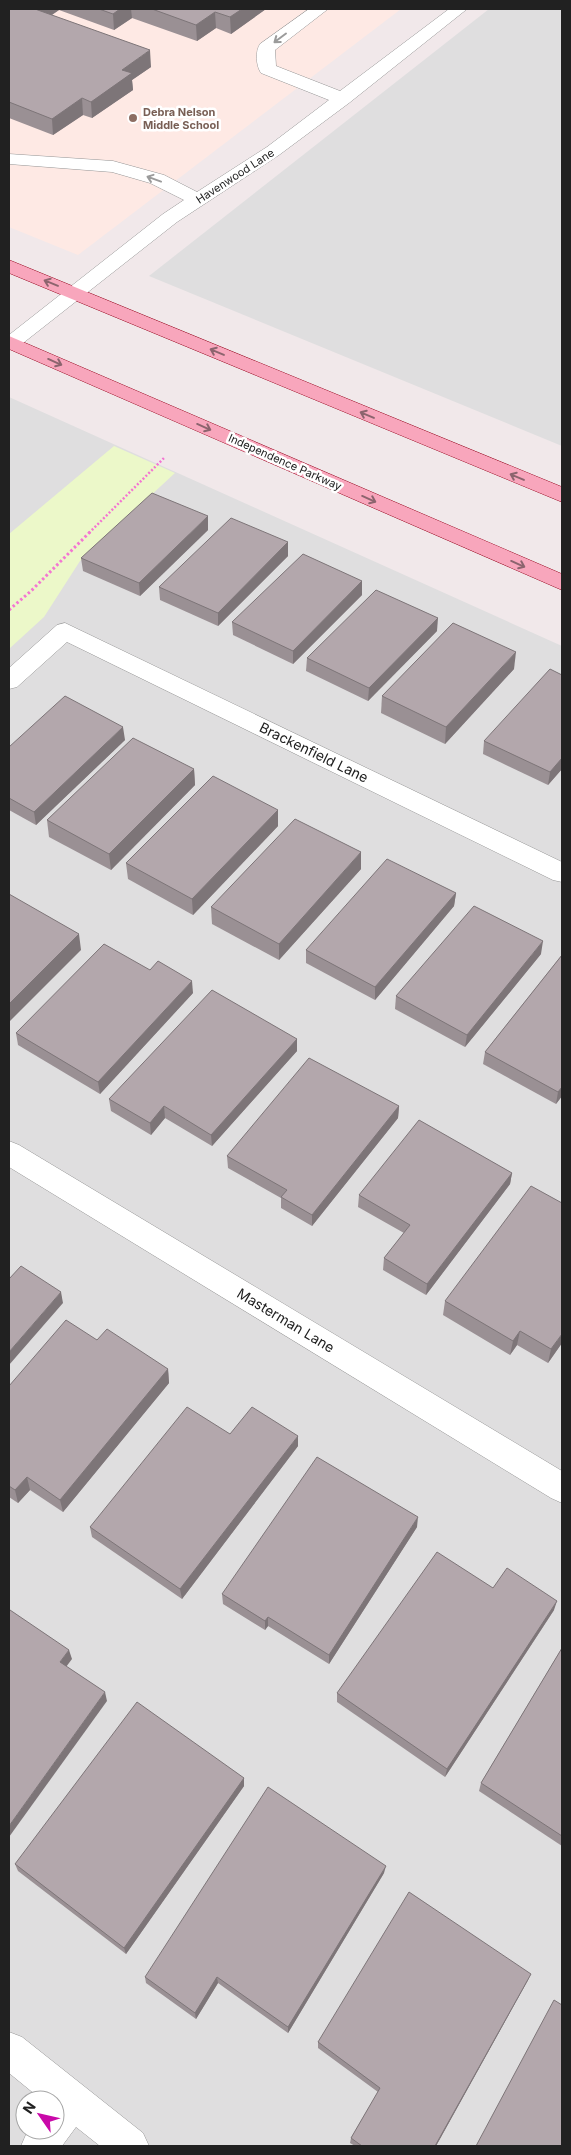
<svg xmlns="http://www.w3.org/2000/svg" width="571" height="2155" font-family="Inter,sans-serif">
<rect width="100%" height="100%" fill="#f1e8ea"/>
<!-- residential -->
<g fill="#dfdedf" fill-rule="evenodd">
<path d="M489 9H562V446L149 276Z"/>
<path d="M9 397 562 646V2146H9ZM25 2100H55V2130H25Z"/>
</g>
<!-- education -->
<path fill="#fee9e4" d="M9 9H401L78 255 9 227Z"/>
<!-- park -->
<path fill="#ecf8c9" d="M114 446 175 473 80 561 44 617 9 649V534Z"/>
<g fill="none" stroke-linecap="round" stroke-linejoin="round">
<!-- minor casing -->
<g stroke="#959595" stroke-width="1">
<g id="minor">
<path d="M309 9H328L275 50 276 66 340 91 449 9H467L349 103 279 155 177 222 18 347 9 349V335L163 214 184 200 150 183 112 172 9 164V154L113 161 164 175 197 192 267 147 329 100 261 73C256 66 255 51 260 44Z"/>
<path d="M65 623 562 862V882L553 880 67 642 17 687 9 689V668L57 625Z"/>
<path d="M9 1141 19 1145 562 1471V1503L551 1498 9 1167Z"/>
<path d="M9 2032 22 2037 143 2133 149 2146H100L76 2127 62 2146H21L28 2130H55V2100H42L9 2073Z"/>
</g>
</g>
<!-- major casing -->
<g stroke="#97071f" stroke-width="1">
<g id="major">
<path d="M9 260 562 487V502L9 273Z"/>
<path d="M9 336 562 574V590L9 349Z"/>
</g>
</g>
<!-- path-far1 -->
<path stroke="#f476d2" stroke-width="2.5" stroke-dasharray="2 2" stroke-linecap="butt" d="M89 533 164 458"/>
<!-- path -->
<path stroke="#f476d2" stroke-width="3" stroke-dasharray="2.5 2.5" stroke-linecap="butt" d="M9 610 31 591 90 532"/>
<!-- minor -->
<use href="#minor" fill="#fff" fill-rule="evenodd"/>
<!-- major -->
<use href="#major" fill="#f8a6bc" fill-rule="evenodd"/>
</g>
<!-- wall -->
<g fill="#9a9094">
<path d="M9 9H266L231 34 216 28 197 41 132 18 114 30 59 10 52 15 151 67 132 80 133 90 92 118 83 115 53 135 9 118Z"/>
<path d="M208 530 140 596 83 571 81 558Z"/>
<path d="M288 542V556L218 626 160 600 159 587Z"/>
<path d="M362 595 293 664 233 635 232 622Z"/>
<path d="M437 631 368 701 306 671 307 658Z"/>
<path d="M514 669 445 744 381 713 382 696Z"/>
<path d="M562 675V769L548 785 483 754 484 741Z"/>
<path d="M125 740 36 825 9 810V747Z"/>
<path d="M194 769 195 785 111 870 49 837 47 820Z"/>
<path d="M278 810V826L193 915 128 879 126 863Z"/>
<path d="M361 869 279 960 212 924 211 907Z"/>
<path d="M456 893 454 906 375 1000 306 963V950Z"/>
<path d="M541 954 465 1047 395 1009 396 996Z"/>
<path d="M562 955V1096L556 1104 483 1064 485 1052Z"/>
<path d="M193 993 100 1094 18 1045 16 1033Z"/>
<path d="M297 1039V1051L212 1146 165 1118 151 1135 111 1111 109 1099Z"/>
<path d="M399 1106 398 1118 312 1226 281 1208V1198L228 1168 227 1156Z"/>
<path d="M512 1173 510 1184 426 1295 383 1270 384 1258 404 1233 358 1207 359 1195Z"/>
<path d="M445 1301 562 1343 548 1363 517 1345 510 1355 443 1315Z"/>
<path d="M97 1340 168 1369 169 1383 63 1512 30 1490 18 1503 9 1497V1386Z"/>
<path d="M230 1434 298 1446 182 1599 92 1537 90 1527Z"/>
<path d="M417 1527 329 1664 268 1626 265 1630 223 1604 222 1594Z"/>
<path d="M554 1610 445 1777 337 1702V1693Z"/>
<path d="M562 1648V1846L479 1791 481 1783Z"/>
<path d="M244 1778V1786L126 1954 18 1871 15 1864Z"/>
<path d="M384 1873 288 2033 218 1983 196 2019 146 1983 145 1977Z"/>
<path d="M528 1980 436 2146H355L350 2143 351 2138 378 2092 318 2048V2042Z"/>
</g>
<!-- shaded-wall -->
<g fill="#7d7578">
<path d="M35 9H59V10L36 25Z"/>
<path d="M120 9H131L132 18 114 30 113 14Z"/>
<path d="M242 9H266L231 34 230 17Z"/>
<path d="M215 12 216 28 197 41 196 25Z"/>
<path d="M150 50 151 67 132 80 133 90 92 118 91 102 122 70Z"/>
<path d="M82 98 83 115 53 135 52 119Z"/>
<path d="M208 516V530L140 596 139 583Z"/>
<path d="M288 542V556L218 626V613Z"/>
<path d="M362 581V595L293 664V651Z"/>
<path d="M438 618 437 631 368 701 369 688Z"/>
<path d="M516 652 514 669 445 744 446 727Z"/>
<path d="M123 727 125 740 36 825 34 812Z"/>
<path d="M562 758V769L548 785 550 772Z"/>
<path d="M194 769 195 785 111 870 109 854Z"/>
<path d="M278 810V826L193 915 192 899Z"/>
<path d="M361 852V869L279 960V944Z"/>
<path d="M456 893 454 906 375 1000V987Z"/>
<path d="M79 934 81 950 9 1022V1004Z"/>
<path d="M543 941 541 954 465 1047 467 1035Z"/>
<path d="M192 981 193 993 100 1094 98 1082Z"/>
<path d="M297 1039V1051L212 1146 211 1135Z"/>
<path d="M562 1087V1096L556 1104 558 1092Z"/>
<path d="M164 1106 165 1118 151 1135 150 1123Z"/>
<path d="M399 1106 398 1118 312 1226V1215Z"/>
<path d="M512 1173 510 1184 426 1295 427 1284Z"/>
<path d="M61 1292 63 1303 9 1365V1352Z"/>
<path d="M520 1331 517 1345 510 1355 513 1341Z"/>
<path d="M562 1334V1343L548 1363 551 1349Z"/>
<path d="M168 1369 169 1383 63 1512 60 1500Z"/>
<path d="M298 1436V1446L182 1599 180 1589Z"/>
<path d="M27 1477 30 1490 18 1503 15 1490Z"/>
<path d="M418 1517 417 1527 329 1664V1655Z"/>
<path d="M557 1601 554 1610 445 1777 447 1769Z"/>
<path d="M268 1617V1626L265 1630V1621Z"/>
<path d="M69 1650 72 1659 63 1671 60 1662Z"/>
<path d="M105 1692 107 1701 9 1837V1826Z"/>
<path d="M244 1778V1786L126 1954 124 1948Z"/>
<path d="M386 1866 384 1873 288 2033V2027Z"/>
<path d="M531 1974 528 1980 436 2146H435Z"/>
<path d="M217 1977 218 1983 196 2019 195 2013Z"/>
</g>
<!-- building -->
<g fill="#b3a7ac" stroke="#7d7578">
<path d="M9 9H35L150 50 122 70 132 73 91 102 82 98 52 119 9 102Z"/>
<path d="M99 9H120L113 14Z"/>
<path d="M152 9H242L230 17 215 12 196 25Z"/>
<path d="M152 493 208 516 139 583 81 558Z"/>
<path d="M231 518 288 542 218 613 159 587Z"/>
<path d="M303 554 362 581 293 651 232 622Z"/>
<path d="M376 590 438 618 369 688 307 658Z"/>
<path d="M453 623 516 652 446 727 382 696Z"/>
<path d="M550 669 562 675V758L550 772 484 741Z"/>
<path d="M65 696 123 727 34 812 9 798V747Z"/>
<path d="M133 738 194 769 109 854 47 820Z"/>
<path d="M213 776 278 810 192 899 126 863Z"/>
<path d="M295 819 361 852 279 944 211 907Z"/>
<path d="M387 859 456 893 375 987 306 950Z"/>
<path d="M9 894 79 934 9 1004Z"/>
<path d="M474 906 543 941 467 1035 396 996Z"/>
<path d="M104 944 150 970 158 961 192 981 98 1082 16 1033Z"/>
<path d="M562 955V1087L558 1092 485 1052Z"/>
<path d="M212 990 297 1039 211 1135 164 1106 150 1123 109 1099Z"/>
<path d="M309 1058 399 1106 312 1215 281 1197 287 1190 227 1156Z"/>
<path d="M419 1120 512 1173 427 1284 384 1258 410 1225 359 1195Z"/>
<path d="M531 1186 562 1203V1334L551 1349 520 1331 513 1341 445 1301Z"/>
<path d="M21 1266 61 1292 9 1352V1279Z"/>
<path d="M66 1320 97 1340 107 1329 168 1369 60 1500 27 1477 15 1490 9 1486V1386Z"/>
<path d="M187 1407 230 1434 252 1407 298 1436 180 1589 90 1527Z"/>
<path d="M317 1457 418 1517 329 1655 268 1617 265 1621 222 1594Z"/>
<path d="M437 1552 493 1588 507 1568 557 1601 447 1769 337 1693Z"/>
<path d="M10 1610 69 1650 60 1662 105 1692 9 1826V1612Z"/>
<path d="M562 1648V1836L481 1783Z"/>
<path d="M137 1702 244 1778 124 1948 15 1864Z"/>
<path d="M268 1787 386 1866 288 2027 217 1977 195 2013 145 1977Z"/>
<path d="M409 1892 531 1974 435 2146H362L351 2138 380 2088 318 2042Z"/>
<path d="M554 2000 562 2005V2146H476Z"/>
</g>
<!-- one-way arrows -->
<defs><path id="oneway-shaft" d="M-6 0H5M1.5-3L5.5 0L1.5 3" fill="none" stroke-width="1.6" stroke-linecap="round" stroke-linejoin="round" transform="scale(1.25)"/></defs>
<g stroke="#9b9b9b">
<use href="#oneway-shaft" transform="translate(280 38) rotate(143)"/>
<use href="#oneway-shaft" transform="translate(154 179) rotate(-160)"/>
</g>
<g stroke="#8c646e">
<use href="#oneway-shaft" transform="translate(51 283) rotate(-158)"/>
<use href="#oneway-shaft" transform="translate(217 352) rotate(-157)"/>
<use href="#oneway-shaft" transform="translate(55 362) rotate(24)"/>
<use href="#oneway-shaft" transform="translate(367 415) rotate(-157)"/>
<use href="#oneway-shaft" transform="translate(204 427) rotate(24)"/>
<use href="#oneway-shaft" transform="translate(517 477) rotate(-157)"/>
<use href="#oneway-shaft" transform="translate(369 499) rotate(24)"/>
<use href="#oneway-shaft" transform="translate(518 564) rotate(24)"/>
</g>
<!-- markers -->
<circle fill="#8d6e63" stroke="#fff" stroke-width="2" cx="133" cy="118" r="5"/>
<g text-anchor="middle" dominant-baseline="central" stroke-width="5" stroke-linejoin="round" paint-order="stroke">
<!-- far-education labels -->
<g font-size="11" font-weight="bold" fill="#785e54" stroke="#fff" text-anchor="start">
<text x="143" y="112">Debra Nelson<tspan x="143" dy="13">Middle School</tspan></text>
</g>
<!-- far-street labels -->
<g font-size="11" fill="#212121" stroke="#fff">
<text transform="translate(235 176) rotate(-33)">Havenwood Lane</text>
<text transform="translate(285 462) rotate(24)">Independence Parkway</text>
</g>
<!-- street labels -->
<g font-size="14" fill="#212121" stroke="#fff">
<text transform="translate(314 752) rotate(26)">Brackenfield Lane</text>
<text transform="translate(286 1320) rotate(31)">Masterman Lane</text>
</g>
</g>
<!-- border -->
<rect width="571" height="2155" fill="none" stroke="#212121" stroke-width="20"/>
<!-- north arrow -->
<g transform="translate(40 2115) rotate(304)"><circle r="24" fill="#ffffff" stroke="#a6a6a6"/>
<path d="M0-4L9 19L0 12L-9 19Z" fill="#c909a9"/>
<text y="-8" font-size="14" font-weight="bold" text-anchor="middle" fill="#212121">N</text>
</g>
</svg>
